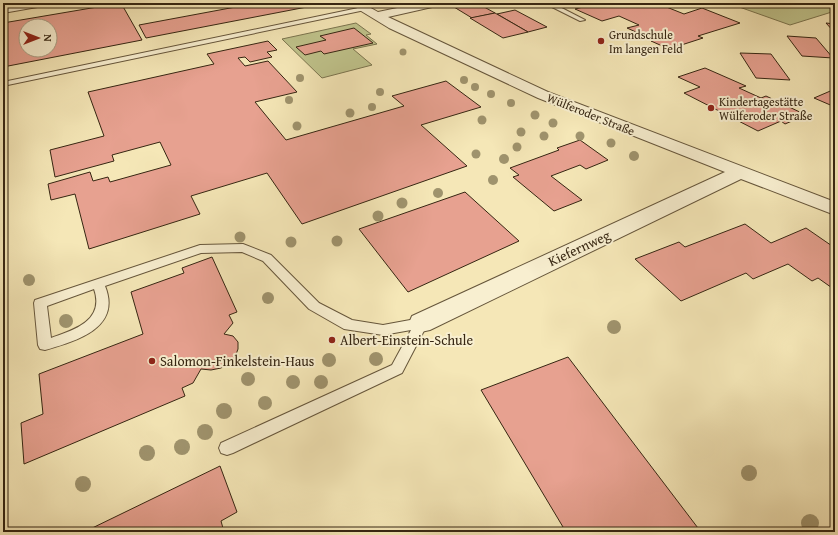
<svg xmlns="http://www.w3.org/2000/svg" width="838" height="535" font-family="'Gentium Book Plus',serif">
<rect width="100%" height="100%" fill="#f5e7b7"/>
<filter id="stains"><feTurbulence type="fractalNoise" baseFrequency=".005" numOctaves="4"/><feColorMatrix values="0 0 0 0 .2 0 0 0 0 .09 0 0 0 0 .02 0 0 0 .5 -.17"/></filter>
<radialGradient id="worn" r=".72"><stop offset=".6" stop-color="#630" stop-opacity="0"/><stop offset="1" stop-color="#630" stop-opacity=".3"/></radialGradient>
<!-- green -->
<g fill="#c0c48c" stroke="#7b754f">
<path d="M728 3H835V11L790 25Z"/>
<path d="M356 23 371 34 366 35 377 44 353 49 372 65 322 78 282 39Z"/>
</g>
<!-- building -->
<g fill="#e7a190" stroke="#362612" fill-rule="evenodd">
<path d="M121 3 142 40 3 67V23ZM26 26H50V50H26Z"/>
<path d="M257 3H308L312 6 146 38 139 25Z"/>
<path d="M477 3 495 13 472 18 454 7Z"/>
<path d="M599 3H674L664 6 684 14 702 8 740 23 698 36 703 38 669 49 651 41 654 40 627 28 639 25 619 16 602 21 575 9Z"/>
<path d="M515 10 547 27 528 32 497 14Z"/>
<path d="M495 13 528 32 503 38 470 18Z"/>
<path d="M826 23 835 24V33Z"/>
<path d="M354 28 373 43 324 54 321 51 305 55 296 47 326 40 320 36Z"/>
<path d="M787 36 816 38 833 58 802 56Z"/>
<path d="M268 41 277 50 267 52 272 57 250 62 245 57 238 58 245 66 268 61 297 92 255 102 286 140 404 106 392 96 446 81 481 107 421 125 467 166 302 224 267 173 191 196 200 214 89 249 75 194 51 200 48 184 90 172 93 181 108 177 110 182 171 165 160 142 112 155 114 161 55 177 50 150 104 136 88 92 214 64 207 54Z"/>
<path d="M740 53 771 54 790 80 756 78Z"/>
<path d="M705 68 746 86 739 88 761 98 766 96 806 115 785 124 781 121 758 131 684 93 700 87 678 77Z"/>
<path d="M835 89V107L814 98Z"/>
<path d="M580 140 608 160 586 169 580 165 551 176 582 200 554 211 513 177 519 175 510 168 559 150 557 148Z"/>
<path d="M3 172 6 207 3 208Z"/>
<path d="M465 192 519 241 408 292 359 229Z"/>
<path d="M745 224 771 243 806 228 835 248V290L818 278 812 281 788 264 753 279 746 273 681 301 635 259 679 242 685 247Z"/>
<path d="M212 257 237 312 229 315 233 323 224 334 233 336 238 342V349L235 357 228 364 221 368 211 370 201 369 193 383 182 388 185 396 24 464 21 423 43 414 39 374 143 334 131 292 184 273 182 268Z"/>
<path d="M568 357 701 532H566L481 390Z"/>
<path d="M220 466 237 512 221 521 224 532H84Z"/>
</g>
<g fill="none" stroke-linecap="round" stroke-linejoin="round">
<!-- lane casing -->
<g stroke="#66563b" stroke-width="2">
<g id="lane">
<path d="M544 3H552L585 20 580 21Z"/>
<path d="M363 7 366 9 365 10 3 86V82Z"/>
<path d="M243 244 271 255 319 303 352 320 383 325 421 318 426 319 428 323 402 373 233 453 227 455 221 453 219 448 221 443 392 365 411 330 383 335 344 329 309 309 263 261 242 252 201 253 105 286C122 328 76 341 45 350L40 349 38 345 34 303 35 300 200 245ZM94 289C105 320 75 330 51 338L47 306Z"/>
</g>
</g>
<!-- street casing -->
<g stroke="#66563b" stroke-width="2">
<g id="street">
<path d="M23 3H49L47 5 43 6 3 13V7Z"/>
<path d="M348 3H362L378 12 421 3H443L441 5 388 17 548 92 835 202V215L741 179 430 330 421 332 412 330 409 323 412 316 725 172 538 98 389 28Z"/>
</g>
</g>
<!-- lane -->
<use href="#lane" fill="#f8efd0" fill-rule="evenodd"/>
<!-- street -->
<use href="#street" fill="#f8efd0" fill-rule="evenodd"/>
</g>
<!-- trees -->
<g fill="#9f936d">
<circle cx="403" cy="52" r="3.5"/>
<circle cx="300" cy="78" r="4"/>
<circle cx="464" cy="80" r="4"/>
<circle cx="475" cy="87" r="4"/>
<circle cx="380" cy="92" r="4"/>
<circle cx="491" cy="94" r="4"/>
<circle cx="289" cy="100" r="4"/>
<circle cx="511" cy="103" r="4"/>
<circle cx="372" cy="107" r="4"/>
<circle cx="350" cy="113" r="4.5"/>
<circle cx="535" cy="115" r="4.5"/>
<circle cx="482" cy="120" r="4.5"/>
<circle cx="553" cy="123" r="4.5"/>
<circle cx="297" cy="126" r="4.5"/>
<circle cx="521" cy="132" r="4.5"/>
<circle cx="544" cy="136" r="4.5"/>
<circle cx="580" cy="136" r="4.5"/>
<circle cx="611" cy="143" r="4.5"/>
<circle cx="517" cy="147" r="4.5"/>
<circle cx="476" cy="154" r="4.5"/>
<circle cx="634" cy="156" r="5"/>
<circle cx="504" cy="159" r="5"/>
<circle cx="493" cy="180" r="5"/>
<circle cx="438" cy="193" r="5"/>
<circle cx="402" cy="203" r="5.5"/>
<circle cx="378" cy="216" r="5.5"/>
<circle cx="240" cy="237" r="5.5"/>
<circle cx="337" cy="241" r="5.5"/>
<circle cx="291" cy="242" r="5.5"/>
<circle cx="29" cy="280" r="6"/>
<circle cx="268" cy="298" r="6"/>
<circle cx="66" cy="321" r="7"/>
<circle cx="614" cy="327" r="7"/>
<circle cx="376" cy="359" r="7"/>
<circle cx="329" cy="360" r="7"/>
<circle cx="248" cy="379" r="7"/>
<circle cx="293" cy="382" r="7"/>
<circle cx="321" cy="382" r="7"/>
<circle cx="265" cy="403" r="7"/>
<circle cx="224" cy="411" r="8"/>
<circle cx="205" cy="432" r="8"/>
<circle cx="182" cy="447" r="8"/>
<circle cx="147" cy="453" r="8"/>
<circle cx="749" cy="473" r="8"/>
<circle cx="83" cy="484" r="8"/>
<circle cx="810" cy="523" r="9"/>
</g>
<!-- markers -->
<g fill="#8f2418" stroke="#f8efd0" stroke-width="1.5">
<circle cx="601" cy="41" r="4"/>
<circle cx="711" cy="108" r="4"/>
<circle cx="332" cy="340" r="4"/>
<circle cx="152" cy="361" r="4"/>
</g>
<g text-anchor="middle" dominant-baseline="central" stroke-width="4" stroke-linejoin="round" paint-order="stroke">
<!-- far-poi labels -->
<g font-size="12" fill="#362612" stroke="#f8efd0" text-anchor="start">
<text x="609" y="34">Grundschule<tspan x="609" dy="14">Im langen Feld</tspan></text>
<text x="719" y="101">Kindertagestätte<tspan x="719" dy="14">Wülferoder Straße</tspan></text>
</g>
<!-- far-street labels -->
<g font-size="12" fill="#362612" stroke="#f8efd0">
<text transform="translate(591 114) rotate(22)">Wülferoder Straße</text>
</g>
<!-- street labels -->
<g font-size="14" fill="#362612" stroke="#f8efd0">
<text transform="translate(579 248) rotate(-25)">Kiefernweg</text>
</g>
<!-- poi labels -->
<g font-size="14" fill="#362612" stroke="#f8efd0" text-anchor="start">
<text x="340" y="340">Albert-Einstein-Schule</text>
<text x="160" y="361">Salomon-Finkelstein-Haus</text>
</g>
</g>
<!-- margin -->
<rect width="838" height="535" fill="none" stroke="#f5e7b7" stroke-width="16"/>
<rect x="4" y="4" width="830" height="527" fill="none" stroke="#362612" stroke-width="2"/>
<rect x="8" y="8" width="822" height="519" fill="none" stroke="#362612"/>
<!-- north arrow -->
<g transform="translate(38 38) rotate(90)"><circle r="19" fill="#f8efd0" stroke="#aa9f84"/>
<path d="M0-3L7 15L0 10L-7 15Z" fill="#8f2418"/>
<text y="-6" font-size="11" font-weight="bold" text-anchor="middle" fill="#362612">N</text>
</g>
<rect width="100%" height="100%" filter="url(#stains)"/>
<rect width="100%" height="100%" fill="url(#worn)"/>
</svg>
